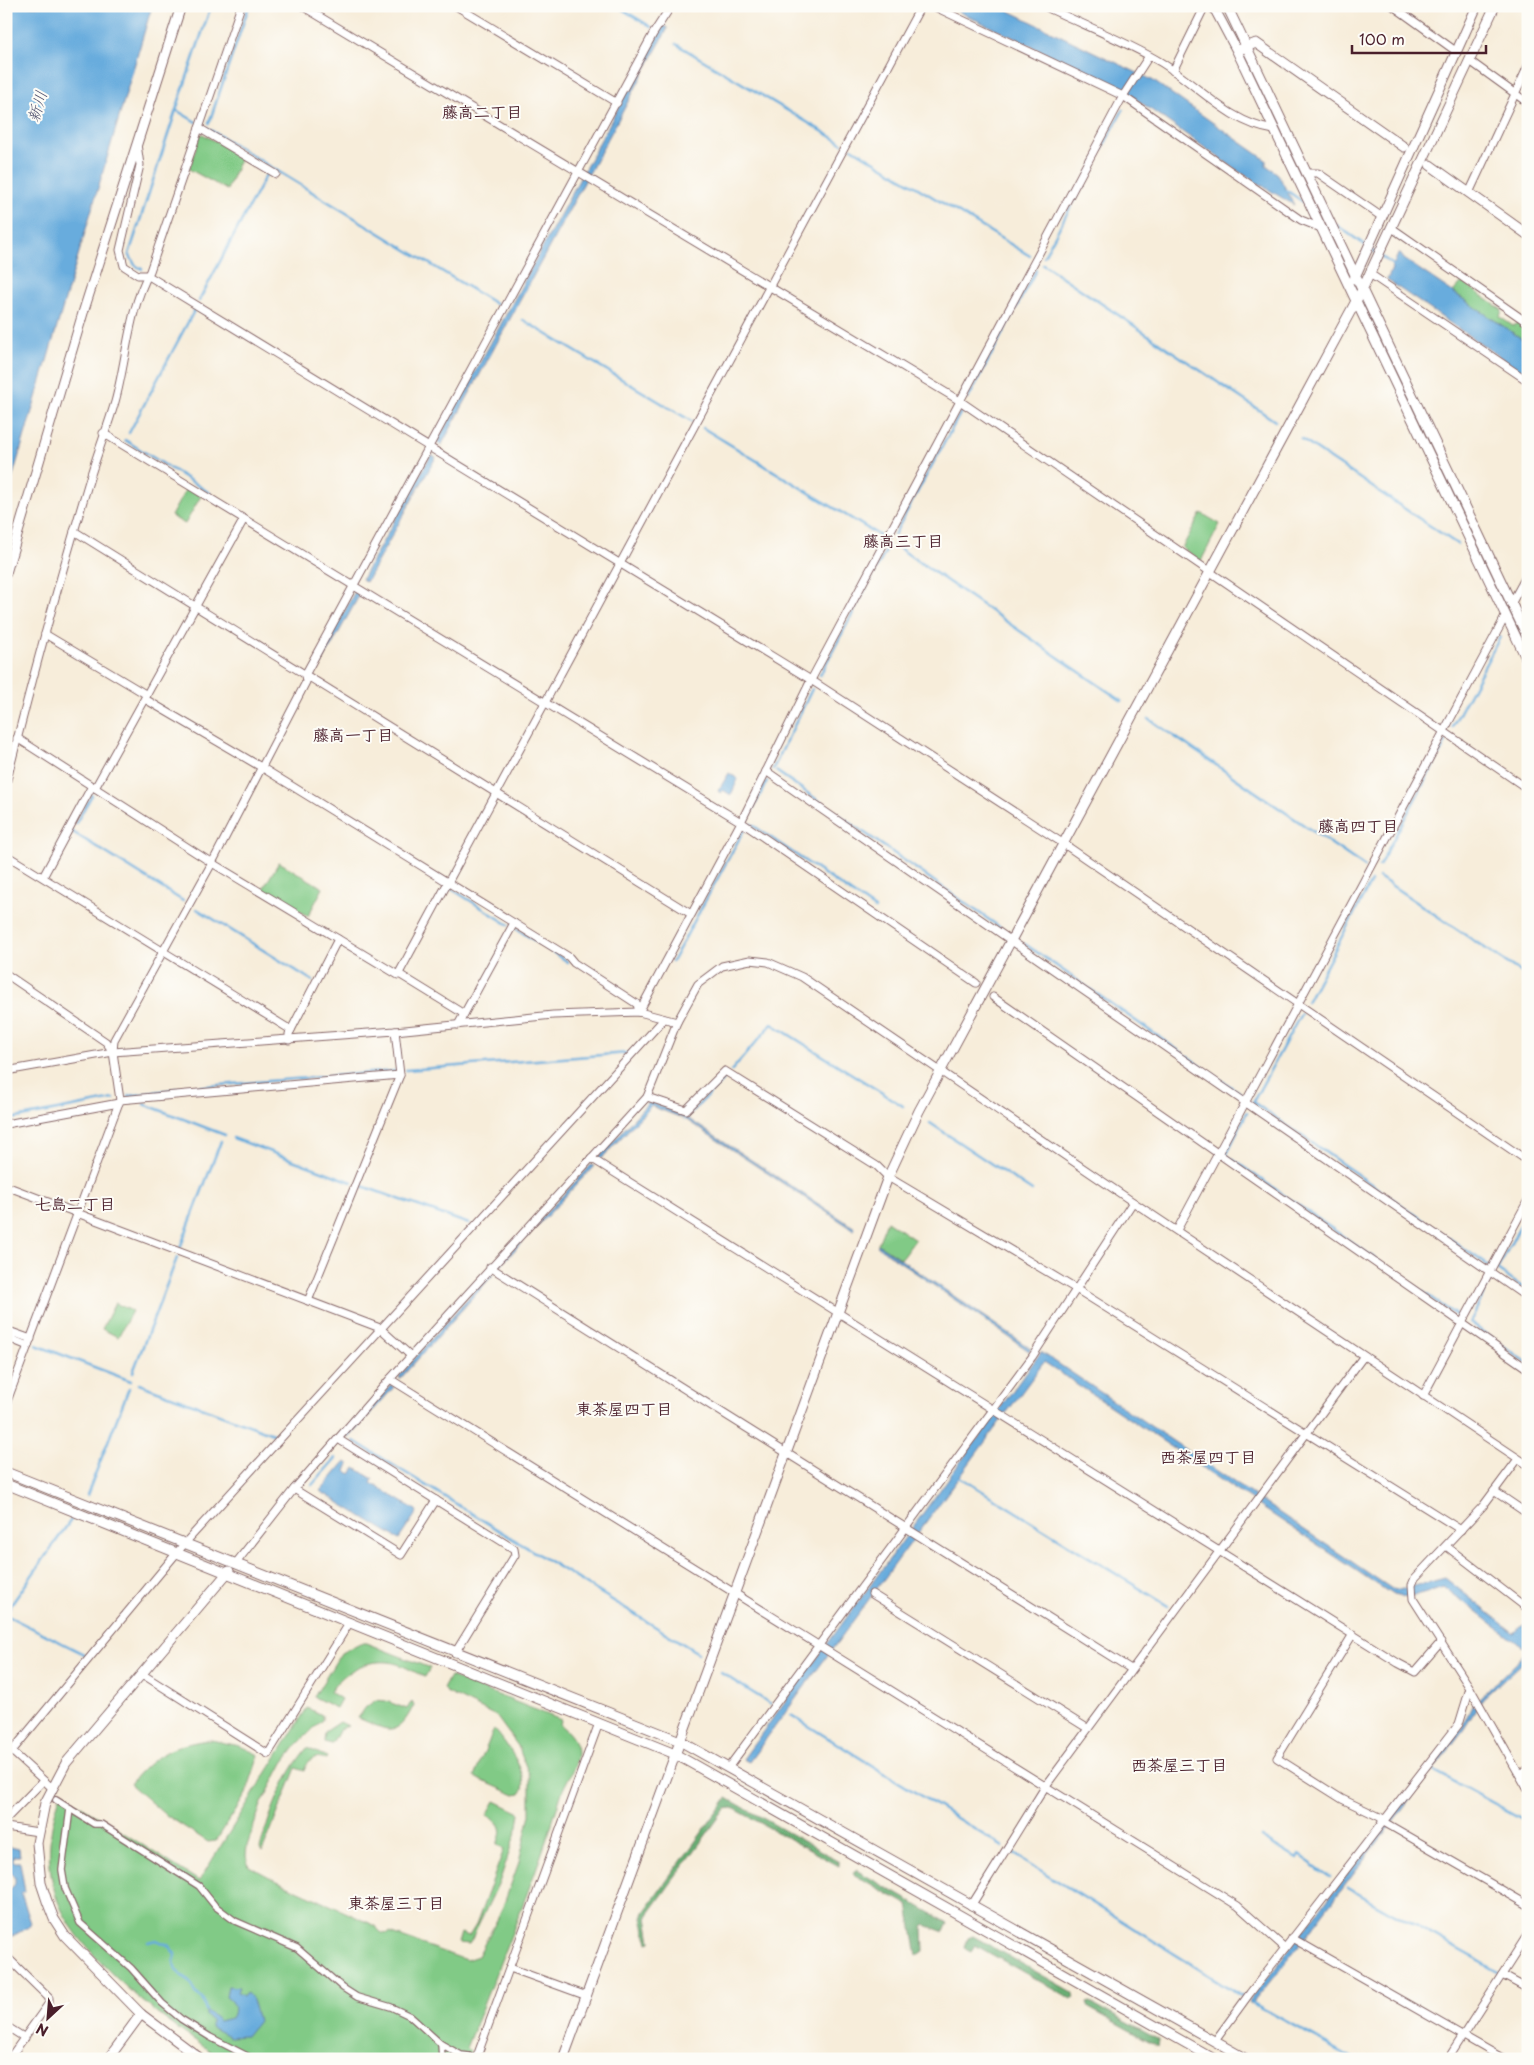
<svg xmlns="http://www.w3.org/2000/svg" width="1534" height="2065" font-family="'Playpen Sans','Klee One',sans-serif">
<rect width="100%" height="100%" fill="#fdfcf7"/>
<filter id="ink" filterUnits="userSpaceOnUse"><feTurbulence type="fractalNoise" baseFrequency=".02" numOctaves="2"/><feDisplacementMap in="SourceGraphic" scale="10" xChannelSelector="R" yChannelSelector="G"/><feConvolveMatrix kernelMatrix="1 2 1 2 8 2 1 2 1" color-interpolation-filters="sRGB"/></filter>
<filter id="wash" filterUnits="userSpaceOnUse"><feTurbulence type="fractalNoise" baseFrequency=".0096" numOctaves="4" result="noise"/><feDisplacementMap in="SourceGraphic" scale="20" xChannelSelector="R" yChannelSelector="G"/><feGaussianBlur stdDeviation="1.12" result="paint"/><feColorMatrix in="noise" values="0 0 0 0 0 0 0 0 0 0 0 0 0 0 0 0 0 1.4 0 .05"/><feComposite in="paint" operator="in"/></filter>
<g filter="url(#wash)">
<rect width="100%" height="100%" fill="#f7edda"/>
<!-- green -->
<g fill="#81ca86" stroke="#667458">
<path d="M203 134 241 157 227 190 189 169 200 135Z"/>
<path d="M1461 283H1464L1502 310 1500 317 1513 326 1519 322 1528 328V343L1453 292Z"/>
<path d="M187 487 201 496 185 524 171 516Z"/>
<path d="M1201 513 1220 524 1201 561 1182 548Z"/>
<path d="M279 862 323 888 308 916 263 889Z"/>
<path d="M887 1221 915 1240 901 1259 878 1244Z"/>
<path d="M115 1303 132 1311 118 1337 102 1329Z"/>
<path d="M360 1643H366L430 1668 425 1677C414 1672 400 1663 388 1662 364 1660 343 1672 330 1692L341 1699 336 1708 314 1697 341 1653Z"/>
<path d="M450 1676 561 1720 560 1725C569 1732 577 1741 577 1753 577 1769 565 1781 561 1795 535 1881 499 1964 466 2048L470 2052 467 2059C403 2059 338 2059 274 2059 262 2059 232 2062 221 2058 213 2054 204 2047 196 2041 152 2012 72 1948 56 1896 45 1860 49 1828 61 1793L199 1881 307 1708 322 1715V1720L296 1746 283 1763 261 1805 247 1846 246 1856 249 1866 275 1880 376 1926C379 1932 383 1935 390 1933L466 1960 478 1956 501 1912 519 1862 530 1815V1777L518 1746 496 1716 446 1692 443 1689Z"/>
<path d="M376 1700 386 1701 407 1709 412 1701 414 1705C397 1739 389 1731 358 1718L366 1707Z"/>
<path d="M340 1722 348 1726 340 1729 332 1744 324 1742 325 1732Z"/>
<path d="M494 1729C504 1740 534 1779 520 1794L515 1795 474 1777Z"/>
<path d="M211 1740 240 1746 259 1755 246 1794 216 1841 208 1842 163 1813 130 1784C151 1756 176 1743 211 1740Z"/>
<path d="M307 1748 327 1757 326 1759C314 1755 308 1759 304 1771L296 1768 262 1852 260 1848C270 1813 283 1777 307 1748Z"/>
<path d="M495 1801 520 1813 518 1826 500 1880 471 1941 469 1944 458 1943 461 1933 469 1936 476 1925 504 1849 497 1844C504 1830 501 1823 487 1815Z"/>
</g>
<!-- forest -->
<g fill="#68ae73" stroke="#59664f">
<path d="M727 1798 839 1861V1866L733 1808 725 1809 647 1916 651 1942 648 1943 642 1918 644 1912Z"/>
<path d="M856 1870 948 1923 944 1932 925 1925 923 1928 924 1951 917 1956 908 1905 853 1874Z"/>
<path d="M973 1936 1072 1992 1075 1997 1071 1999 975 1945 971 1951 965 1948 968 1938Z"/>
<path d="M1090 2002 1159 2040 1158 2046 1089 2008 1087 2003Z"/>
</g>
<!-- water -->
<g fill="#67acdd" stroke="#586684">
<path d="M6 6H152L6 499Z"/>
<path d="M947 6H999L1152 80 1266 160V165L1278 174 1294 205 1238 171 1123 90Z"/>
<path d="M663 25 668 28 441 446 437 442Z"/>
<path d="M1399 252 1404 259 1528 343V376L1387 280Z"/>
<path d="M431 455 436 457 366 582 362 579Z"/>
<path d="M355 591 360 594 317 672 314 670Z"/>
<path d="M729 773 738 779 731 795 723 790 721 793 718 791Z"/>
<path d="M652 1102 687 1118 855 1228 854 1230 685 1119 651 1106 600 1160 599 1157 647 1104Z"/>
<path d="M591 1165 594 1166 498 1268 497 1265Z"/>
<path d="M878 1244 1031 1349 1029 1351 877 1246Z"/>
<path d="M490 1273 493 1275 400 1379 399 1376Z"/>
<path d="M1041 1352 1395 1591 1445 1578 1514 1633 1528 1621V1657L1483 1698 1464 1729 1308 1934 1252 2004 1248 2002 1462 1727 1473 1704 1528 1651 1444 1587C1429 1591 1408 1600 1393 1595L1044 1362 749 1762 743 1759Z"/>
<path d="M391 1385 394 1387 349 1438 346 1436Z"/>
<path d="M345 1462 349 1464 346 1471 351 1474 355 1468 373 1479 371 1483 416 1510 417 1512 399 1539 320 1491Z"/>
<path d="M6 1846 19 1849 20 1856H13V1862H20L25 1892 21 1893 31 1923 29 1927 7 1939 6 1894 15 1884V1877L6 1866Z"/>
<path d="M228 1986 239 1987 237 1992 243 1996 246 1992 252 1999 258 2021 246 2036 230 2037 211 2027V2021L206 2015V2010L219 2021 231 2018C236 2010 234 2002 226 1997Z"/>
</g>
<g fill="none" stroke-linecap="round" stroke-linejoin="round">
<!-- stream -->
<g stroke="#67acdd" stroke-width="2.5">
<path d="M617 6 651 27"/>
<path d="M676 44 842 143"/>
<path d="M196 122 176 110 211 6"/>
<path d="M209 123 249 6"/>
<path d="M207 128 499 306"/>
<path d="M852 148 1030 256"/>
<path d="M1286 190 1306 204"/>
<path d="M1335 224 1396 267"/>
<path d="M1044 256 1123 110"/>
<path d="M1043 264 1275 421"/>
<path d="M142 269 135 265 129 254 176 110"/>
<path d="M199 301 267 173"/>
<path d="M523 320 693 422"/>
<path d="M968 399 1036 270"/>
<path d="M703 428 880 536"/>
<path d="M129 433 195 309"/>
<path d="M1301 439 1457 544"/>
<path d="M125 440 210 493"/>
<path d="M894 535 962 410"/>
<path d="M896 546 1122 701"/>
<path d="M820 675 888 547"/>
<path d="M1149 719 1365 867"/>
<path d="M1452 727 1500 637"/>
<path d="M773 769 812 689"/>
<path d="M776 771 1001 928"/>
<path d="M747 821 767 781"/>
<path d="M76 823 92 795"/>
<path d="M751 824 875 909"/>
<path d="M72 830 71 831 183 901"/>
<path d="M412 864 442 883"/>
<path d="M1379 866 1446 742"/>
<path d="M1379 877 1528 977"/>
<path d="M450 888 509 925"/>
<path d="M197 909 313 981"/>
<path d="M515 928 568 962"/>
<path d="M1025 944 1244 1096"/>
<path d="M672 962 745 828"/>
<path d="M1307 1002 1371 882"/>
<path d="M1301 1014 1253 1102 1489 1266"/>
<path d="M406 1070 629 1053"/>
<path d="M731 1071 772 1024 903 1106"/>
<path d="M129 1096 182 1088 395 1071"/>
<path d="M144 1104 225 1135"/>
<path d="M1247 1112 1226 1155 1460 1318"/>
<path d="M685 1119 725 1078"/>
<path d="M6 1120 114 1099"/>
<path d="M930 1123 1032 1191"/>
<path d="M233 1138 352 1182"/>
<path d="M362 1186 469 1224"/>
<path d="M1528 1211 1497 1270 1528 1291"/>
<path d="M180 1248 221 1141"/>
<path d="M1490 1280 1470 1323 1528 1363"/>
<path d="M36 1345 131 1381"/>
<path d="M133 1372 177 1258"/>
<path d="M139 1384 278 1436"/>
<path d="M354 1441 698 1653"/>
<path d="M953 1473 1168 1606"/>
<path d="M312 1485 336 1458"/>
<path d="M87 1495 129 1388"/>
<path d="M9 1608 71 1520"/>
<path d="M6 1615 86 1655"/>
<path d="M721 1673 771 1704"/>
<path d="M791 1715 1003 1847"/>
<path d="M1431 1769 1528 1822"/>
<path d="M1261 1837 1297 1859 1299 1855 1330 1877"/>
<path d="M1011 1852 1242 1996"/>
<path d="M1348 1888 1499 1972"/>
<path d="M148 1942 156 1940 168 1945 175 1954 174 1963 176 1970 190 1983 195 1993 202 1998 206 2010"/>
<path d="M1251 2002 1354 2059"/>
</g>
</g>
</g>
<g filter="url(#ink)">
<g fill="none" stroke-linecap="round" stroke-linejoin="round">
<!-- pedestrian casing -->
<g stroke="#876768" stroke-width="8">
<g id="pedestrian">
<path d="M56 1800 94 1824H101L199 1886 215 1906 235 1921 297 1948 343 1988 357 1997 391 2007 410 2016 441 2044 461 2055 469 2056"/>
<path d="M70 1809 62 1870 65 1888 80 1923 131 1968 162 2003 181 2019 210 2037 253 2059"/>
<path d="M441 2044 442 2059"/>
</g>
</g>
<!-- minor casing -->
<g stroke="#876768" stroke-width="9">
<g id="minor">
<path d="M302 6 960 401 1528 789"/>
<path d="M456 6 617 103"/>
<path d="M933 6 1123 96 1301 220 1321 228"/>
<path d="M1044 6C1081 24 1128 42 1162 63 1199 86 1229 123 1274 130"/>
<path d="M1393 6 1457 52"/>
<path d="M1470 61 1528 103"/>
<path d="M1173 71 1205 6"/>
<path d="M199 128 276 174"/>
<path d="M137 144 140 165 120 250 124 266 138 275H147L811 680 1064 844 1528 1161"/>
<path d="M1306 173H1318L1382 217"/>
<path d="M1469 193 1528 66"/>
<path d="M1392 228 1528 323"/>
<path d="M1370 274 1528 381"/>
<path d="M103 433 741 822 976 983"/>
<path d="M74 531 691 914"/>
<path d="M1511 604 1528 573"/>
<path d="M45 634 147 695"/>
<path d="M145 699 261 767 569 957 574 963 637 1004 639 1012"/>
<path d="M17 738 212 863 398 975 921 6"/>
<path d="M766 771 1528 1298"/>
<path d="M6 784C31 682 59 581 89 481 97 454 107 429 115 402 127 359 128 311 150 271L241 6"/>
<path d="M95 788 244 519"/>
<path d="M6 855 291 1030"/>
<path d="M43 877 92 786"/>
<path d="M6 974 106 1042 113 1052"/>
<path d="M399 974 464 1014"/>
<path d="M993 997 1528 1369"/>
<path d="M639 1012 741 822 811 680 1123 96 1149 56"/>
<path d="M458 1025 514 923"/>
<path d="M289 1040V1034L338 939"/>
<path d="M6 1071 113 1052 395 1031 553 1015 639 1012 677 1022"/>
<path d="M647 1097 686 1110 725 1071 877 1166 888 1177 1076 1289 1461 1530"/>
<path d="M120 1100 400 1075"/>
<path d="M6 1124 119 1103"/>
<path d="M591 1158 1398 1663 1415 1672 1441 1642"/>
<path d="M6 1186 380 1328 411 1356"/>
<path d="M1177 1230 1505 617"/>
<path d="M490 1267 1131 1669"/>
<path d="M308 1301 400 1075 395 1031"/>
<path d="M6 1330 31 1339"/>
<path d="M6 1337 28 1346"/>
<path d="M390 1379 1238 1906 1285 1948"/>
<path d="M1423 1396 1528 1200"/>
<path d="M6 1404 120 1100 113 1052 114 1040 212 863 306 682 305 675 653 34 671 6"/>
<path d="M338 1439 514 1549 515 1555 455 1653"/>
<path d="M1518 1459 1483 1506 1415 1578 1412 1585 1413 1599 1470 1688 1528 1790"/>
<path d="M294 1489 401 1555 436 1500"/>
<path d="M1494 1491 1528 1514"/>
<path d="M1446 1546 1528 1609"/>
<path d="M236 1563 294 1489 390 1379 647 1097 677 1022 698 984 722 966 750 960 768 962 802 977 1133 1202 1528 1465"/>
<path d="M872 1594 1087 1728"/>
<path d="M1353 1634 1277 1758 1342 1799 1384 1819"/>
<path d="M142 1674 268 1754 350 1622"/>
<path d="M6 1746 51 1787"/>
<path d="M12 1751 185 1543 664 1019"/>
<path d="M728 1768 1032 1357 1133 1202"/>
<path d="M1520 1775 1528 1769"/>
<path d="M6 1819 43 1781"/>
<path d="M1382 1821 1528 1905"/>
<path d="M6 1827 38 1832"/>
<path d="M971 1906 1045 1787 1363 1357"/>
<path d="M1292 1938 1504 2059"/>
<path d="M6 1956 49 1998V2003L9 2059"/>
<path d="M510 1968 587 1996"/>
<path d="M1502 1975 1528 1989"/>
<path d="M6 2026 25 2038"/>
<path d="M1215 2041 1250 1993 1459 1724 1470 1688"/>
<path d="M476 2059 599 1723"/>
<path d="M1448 2059 1528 1934"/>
</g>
</g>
<!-- tertiary casing -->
<g stroke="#876768" stroke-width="11">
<g id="tertiary">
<path d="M1213 6 1237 51 1528 662"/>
<path d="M1227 6 1528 638"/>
<path d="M1241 49 1256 43 1404 147"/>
<path d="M1430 165 1528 235"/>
<path d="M1354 279 1477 6"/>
<path d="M6 573 83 313 181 6"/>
<path d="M6 1472 680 1741 1246 2059"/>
<path d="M6 1484 675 1754 1214 2059"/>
<path d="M108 2059 141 2014"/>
<path d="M201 2059 141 2014 65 1936 54 1919 47 1901 41 1883 37 1843 45 1803 66 1763 229 1571"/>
<path d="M563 2059 888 1177 919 1111 1362 290 1495 6"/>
</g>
</g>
<!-- pedestrian -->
<use href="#pedestrian" stroke="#fff" stroke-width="5.5"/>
<!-- minor -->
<use href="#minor" stroke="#fff" stroke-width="7"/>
<!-- tertiary -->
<use href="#tertiary" stroke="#fff" stroke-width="9"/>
</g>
</g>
<g text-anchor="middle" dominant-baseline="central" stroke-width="4" stroke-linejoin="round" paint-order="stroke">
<!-- water labels -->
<g font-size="16" font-style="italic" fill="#565772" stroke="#fdfcf7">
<text transform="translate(36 106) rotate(-74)">新川</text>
</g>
<!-- neighbourhood labels -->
<g font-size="16" font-weight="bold" fill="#4a1f2b" stroke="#fdfcf7">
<text x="482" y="111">藤高二丁目</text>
<text x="903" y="540">藤高三丁目</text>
<text x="353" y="734">藤高一丁目</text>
<text x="1358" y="825">藤高四丁目</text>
<text x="75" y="1203">七島二丁目</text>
<text x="624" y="1408">東茶屋四丁目</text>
<text x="1208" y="1456">西茶屋四丁目</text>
<text x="1179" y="1764">西茶屋三丁目</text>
<text x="396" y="1902">東茶屋三丁目</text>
</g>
</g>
<!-- margin -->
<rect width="1534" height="2065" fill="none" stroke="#fdfcf7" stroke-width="25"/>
<!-- north arrow -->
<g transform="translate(48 2018) rotate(206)" stroke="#fdfcf7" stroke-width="4" paint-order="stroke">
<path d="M0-4L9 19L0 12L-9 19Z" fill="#4a1f2b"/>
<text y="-8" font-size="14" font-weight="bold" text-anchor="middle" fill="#4a1f2b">N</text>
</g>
<!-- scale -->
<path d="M1352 45v8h134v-8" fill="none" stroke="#4a1f2b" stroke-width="2.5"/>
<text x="1359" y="45" font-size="15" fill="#4a1f2b" stroke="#fdfcf7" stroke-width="4" paint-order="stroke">100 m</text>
</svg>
